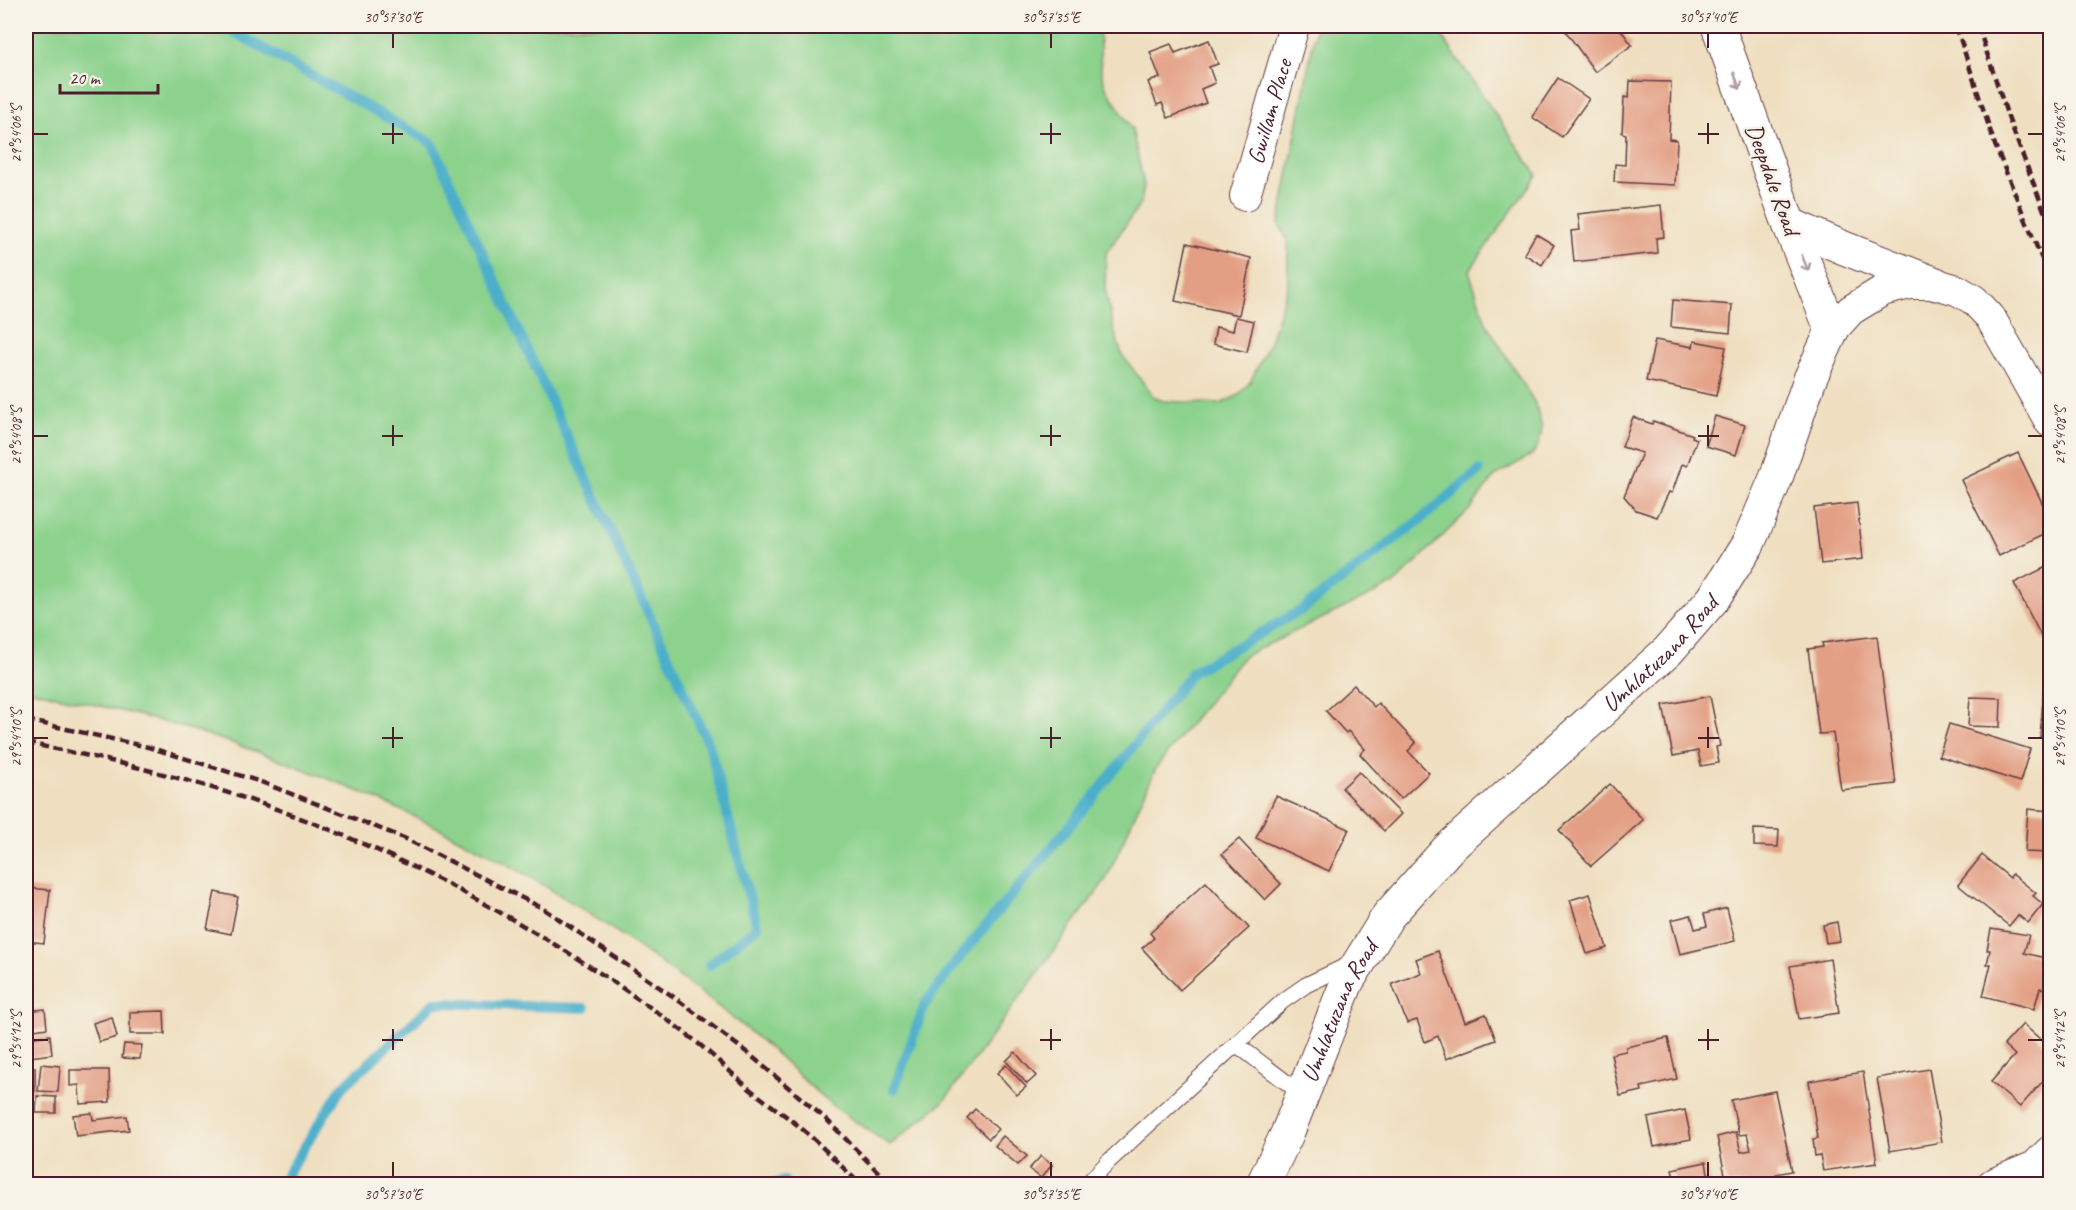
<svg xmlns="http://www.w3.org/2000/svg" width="2076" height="1210" font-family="Caveat,sans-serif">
<rect width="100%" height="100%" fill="#f7f3e8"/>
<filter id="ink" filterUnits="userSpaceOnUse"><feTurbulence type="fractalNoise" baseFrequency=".0167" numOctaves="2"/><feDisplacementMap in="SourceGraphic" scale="12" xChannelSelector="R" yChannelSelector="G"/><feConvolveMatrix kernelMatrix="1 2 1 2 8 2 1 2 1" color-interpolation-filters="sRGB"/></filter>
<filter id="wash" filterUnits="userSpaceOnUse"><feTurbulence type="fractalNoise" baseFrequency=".008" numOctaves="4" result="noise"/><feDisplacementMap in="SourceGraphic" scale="24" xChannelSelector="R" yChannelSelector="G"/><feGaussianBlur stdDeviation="1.35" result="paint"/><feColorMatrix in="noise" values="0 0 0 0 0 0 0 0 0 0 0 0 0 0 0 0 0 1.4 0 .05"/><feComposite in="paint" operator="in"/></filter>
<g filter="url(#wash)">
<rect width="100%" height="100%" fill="#efdfc0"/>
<!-- grass -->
<path fill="#8cd28d" stroke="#6b785c" stroke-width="1.5" d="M26 26H1099L1101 72 1106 88 1132 129 1144 185 1141 203 1106 253 1105 289 1114 331 1122 355 1154 397 1163 401 1220 404 1237 396 1250 382 1270 342 1288 285V241L1279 224 1316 26H1435L1537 175 1469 271 1486 323 1536 405 1542 429 1539 443 1533 454 1495 476 1470 509 1394 584 1244 656 1157 766 1106 879 944 1101 890 1145C872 1133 854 1121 836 1108 814 1092 795 1070 774 1052 733 1017 691 985 648 954 509 853 349 778 185 728 132 712 79 701 26 689Z"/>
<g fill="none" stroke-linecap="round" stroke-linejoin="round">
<!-- stream -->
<g stroke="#4bafca" stroke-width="10">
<path d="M223 26 432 143 709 745 757 927 709 965"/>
<path d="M894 1089 925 1004 963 953 1093 798 1192 672 1303 609 1420 520 1479 471"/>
<path d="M281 1184 341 1089 434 1003 585 1008"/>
<path d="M773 1184 784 1181"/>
</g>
</g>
<g id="blocks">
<!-- building -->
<g fill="#e39f84">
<path d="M1562 26H1618L1632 45 1595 72Z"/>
<path d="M1209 40 1218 64 1209 67 1215 83 1201 89 1206 103 1168 118 1162 103 1157 105 1148 82 1160 78 1150 52 1171 44 1175 53Z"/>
<path d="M1558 78 1589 99 1562 137 1532 117Z"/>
<path d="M1630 81 1671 82 1669 139 1677 140 1675 185 1614 182 1615 164 1625 165 1626 134 1622 133 1624 97 1629 98Z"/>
<path d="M1661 205 1664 237 1656 238 1657 253 1574 262 1571 231 1580 230 1578 214Z"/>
<path d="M1536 234 1554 245 1542 265 1524 254Z"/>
<path d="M1187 243 1251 258 1239 315 1175 301Z"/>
<path d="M1673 300 1732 305 1730 333 1671 327Z"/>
<path d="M1236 317 1254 321 1247 352 1213 344 1216 327 1233 331Z"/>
<path d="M1655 340 1693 347 1694 341 1726 347 1716 396 1646 381Z"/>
<path d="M1715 416 1745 425 1736 455 1706 446Z"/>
<path d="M1633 417 1652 424 1653 421 1693 435 1692 437 1697 439 1687 466 1682 464 1672 493 1669 492 1657 517 1636 510 1624 496 1642 453 1622 447Z"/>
<path d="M2018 453 2050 519V531L1999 556 1961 480Z"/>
<path d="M1857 503 1863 559 1821 564 1814 508Z"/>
<path d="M2050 565V636L2043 640 2014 583Z"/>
<path d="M1877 636 1896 784 1841 790 1833 733 1819 734 1808 649 1823 647 1822 643Z"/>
<path d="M1354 685 1374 707 1378 703 1416 743 1408 751 1429 773 1401 799 1360 754 1365 749 1348 731 1346 733 1326 711Z"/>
<path d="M2044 687 2050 688V738L2040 737Z"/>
<path d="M1710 696 1720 746 1716 747 1719 763 1701 766 1698 751 1673 756 1663 705Z"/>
<path d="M1970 697 2001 698 2000 727 1968 726Z"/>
<path d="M1949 724 2030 749 2020 782 1939 756Z"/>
<path d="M1359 772 1401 814 1384 831 1342 788Z"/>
<path d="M1610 784 1643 820 1591 866 1559 830Z"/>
<path d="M1276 796 1349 829 1329 871 1256 838Z"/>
<path d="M2028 809 2050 811V853L2025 852Z"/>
<path d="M1754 829 1779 830 1778 847 1754 846Z"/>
<path d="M1239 839 1281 884 1265 900 1222 854Z"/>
<path d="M1982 855 2010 878 2012 874 2036 893 2033 896 2043 904 2028 923 2018 915 2009 926 1958 885Z"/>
<path d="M1206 882 1249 928 1180 990 1142 948 1154 938 1150 933Z"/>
<path d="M28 888 50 890 44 943 26 941V907Z"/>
<path d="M215 892 238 897 231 934 207 929Z"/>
<path d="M1590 894 1607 948 1587 954 1570 900Z"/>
<path d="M1727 908 1735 941 1680 954 1671 920 1691 915 1695 929 1707 926 1704 914Z"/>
<path d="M1837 922 1840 941 1826 943 1823 925Z"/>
<path d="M1991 929 2029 935 2024 953 2050 959 2048 967H2050V990L2040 988 2034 1009 1983 996 1991 964H1987L1990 950H1987Z"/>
<path d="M1438 951 1465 1022 1486 1014 1496 1040 1446 1059 1438 1036 1425 1042 1417 1020 1407 1023 1392 984 1421 973 1416 959Z"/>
<path d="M1830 959 1839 1013 1799 1019 1790 966Z"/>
<path d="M45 1009 47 1028 28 1031 26 1011Z"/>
<path d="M164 1011 165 1034H130V1012Z"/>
<path d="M112 1017 117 1037 99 1042 93 1023Z"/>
<path d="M2023 1024 2050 1048V1073L2020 1107 1991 1082 2015 1055 2004 1045Z"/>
<path d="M50 1035 52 1054 30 1057 28 1038Z"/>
<path d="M1668 1038 1677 1079 1641 1087 1642 1091 1620 1096 1611 1054 1626 1051V1047Z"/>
<path d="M124 1044 142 1045 140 1059 122 1058Z"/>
<path d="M1015 1052 1036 1076 1027 1084 1006 1061Z"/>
<path d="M41 1064 60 1066 58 1092 38 1091Z"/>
<path d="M1006 1065 1026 1087 1017 1095 997 1073Z"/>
<rect x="26" y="1067" width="9" height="24"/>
<path d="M1929 1069 1942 1142 1890 1151 1877 1078Z"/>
<path d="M70 1070H109L110 1102 80 1104 79 1085 70 1086Z"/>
<path d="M1863 1072 1877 1163 1823 1171 1820 1155 1815 1156 1813 1139 1818 1138 1809 1081Z"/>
<path d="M1775 1091 1792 1171 1776 1174 1778 1184H1727L1717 1137 1736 1132 1741 1152 1751 1150 1747 1134 1739 1135 1731 1100Z"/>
<path d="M37 1096 56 1097V1113H36Z"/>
<path d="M975 1109 998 1129 989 1139 967 1118Z"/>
<path d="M1685 1110 1691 1139 1654 1147 1648 1118Z"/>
<path d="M92 1113 93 1120 127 1116 129 1130 76 1136 73 1115Z"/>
<path d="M1003 1136 1027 1156 1018 1165 995 1146Z"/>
<path d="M1041 1156 1052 1165 1041 1178 1029 1169Z"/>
<path d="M1706 1162 1710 1184H1675L1672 1169Z"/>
</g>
</g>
</g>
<g filter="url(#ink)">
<use href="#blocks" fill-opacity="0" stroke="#633c41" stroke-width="1.5"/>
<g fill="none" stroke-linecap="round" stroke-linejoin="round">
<!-- service casing -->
<g stroke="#633c41" stroke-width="17">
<g id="service">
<path d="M1236 1044 1303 1095"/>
<path d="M1087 1184 1108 1162 1283 1001 1306 985 1352 963"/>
</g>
</g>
<!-- minor casing -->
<g stroke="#633c41" stroke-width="32">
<g id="minor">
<path id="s1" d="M1245 196 1294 26"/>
<path d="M1832 331 1851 310 1882 291 1910 284H1936L1957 290 1974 300 1990 317 2050 422"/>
<path d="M1992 1184 2035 1166 2050 1151"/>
</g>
</g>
<!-- tertiary casing -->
<g stroke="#633c41" stroke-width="35">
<g id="tertiary">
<path d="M1789 224 1844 248 1936 284"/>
<path id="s2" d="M1263 1184 1287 1134 1347 982 1388 916 1448 849 1668 651 1713 599 1748 544 1776 478 1810 379 1832 331 1789 224 1718 26"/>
</g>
</g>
<!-- service -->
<use href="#service" stroke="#fff" stroke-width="15"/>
<!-- minor -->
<use href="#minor" stroke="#fff" stroke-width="30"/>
<!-- tertiary -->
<use href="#tertiary" stroke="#fff" stroke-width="33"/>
<!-- rail -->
<g stroke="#4a1f2b" stroke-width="4.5" stroke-dasharray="9 4.5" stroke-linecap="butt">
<path d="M1956 26 1995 145 2041 257 2050 274"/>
<path d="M1978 26 2009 120 2050 226"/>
<path d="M26 720 148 747 261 782 404 838 542 908 674 997 749 1054 827 1120 890 1184"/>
<path d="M26 743C104 758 183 777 259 803 408 854 564 941 689 1036 711 1053 730 1072 751 1090 770 1105 790 1118 808 1134 826 1150 843 1168 860 1184"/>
</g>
</g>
<!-- one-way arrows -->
<defs><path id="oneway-shaft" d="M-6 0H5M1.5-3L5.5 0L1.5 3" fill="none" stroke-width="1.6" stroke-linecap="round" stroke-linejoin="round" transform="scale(1.5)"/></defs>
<g stroke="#ae9aa0">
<use href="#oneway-shaft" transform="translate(1737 81) rotate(70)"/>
<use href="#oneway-shaft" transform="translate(1805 263) rotate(68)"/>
</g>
</g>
<!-- ticks -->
<path fill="none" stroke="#4a1f2b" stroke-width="2" d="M393 33V48M1051 33V48M1708 33V48M393 123V144M1051 123V144M1708 123V144M33 134H48M382 134H403M1040 134H1061M1698 134H1719M2028 134H2043M393 425V446M1051 425V446M1708 425V446M33 436H48M382 436H403M1040 436H1061M1698 436H1719M2028 436H2043M393 727V748M1051 727V748M1708 727V748M33 738H48M382 738H403M1040 738H1061M1698 738H1719M2028 738H2043M393 1029V1050M1051 1029V1050M1708 1029V1050M33 1040H48M382 1040H403M1040 1040H1061M1698 1040H1719M2028 1040H2043M393 1162V1177M1051 1162V1177M1708 1162V1177"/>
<g text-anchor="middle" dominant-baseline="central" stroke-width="5" stroke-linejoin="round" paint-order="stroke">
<!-- street labels -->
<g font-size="24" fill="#4a1f2b" stroke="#f7f3e8">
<text stroke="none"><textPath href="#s1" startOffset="88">Gwillam Place</textPath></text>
<text transform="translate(1773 179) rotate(70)">Deepdale Road</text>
<text stroke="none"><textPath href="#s2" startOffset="675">Umhlatuzana Road</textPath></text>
<text stroke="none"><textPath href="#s2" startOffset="189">Umhlatuzana Road</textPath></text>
</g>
</g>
<!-- margin -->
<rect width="2076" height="1210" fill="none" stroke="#f7f3e8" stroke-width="66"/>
<!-- scale -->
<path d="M60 84v9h98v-9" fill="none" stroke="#4a1f2b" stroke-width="3"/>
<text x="69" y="84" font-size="18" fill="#4a1f2b" stroke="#f7f3e8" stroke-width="4.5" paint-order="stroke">20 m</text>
<rect x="33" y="33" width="2010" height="1144" fill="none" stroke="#4a1f2b" stroke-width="2"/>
<g font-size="15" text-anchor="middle" fill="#4a1f2b">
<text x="393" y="22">30°57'30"E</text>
<text x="1051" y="22">30°57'35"E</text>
<text x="1708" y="22">30°57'40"E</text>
<text transform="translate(16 134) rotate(-90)" y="5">29°54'06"S</text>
<text transform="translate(2060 134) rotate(-90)" y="5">29°54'06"S</text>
<text transform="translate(16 436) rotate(-90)" y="5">29°54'08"S</text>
<text transform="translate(2060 436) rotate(-90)" y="5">29°54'08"S</text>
<text transform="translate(16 738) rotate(-90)" y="5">29°54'10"S</text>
<text transform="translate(2060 738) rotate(-90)" y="5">29°54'10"S</text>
<text transform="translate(16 1040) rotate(-90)" y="5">29°54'12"S</text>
<text transform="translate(2060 1040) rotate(-90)" y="5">29°54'12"S</text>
<text x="393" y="1199">30°57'30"E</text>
<text x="1051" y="1199">30°57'35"E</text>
<text x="1708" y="1199">30°57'40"E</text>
</g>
</svg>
